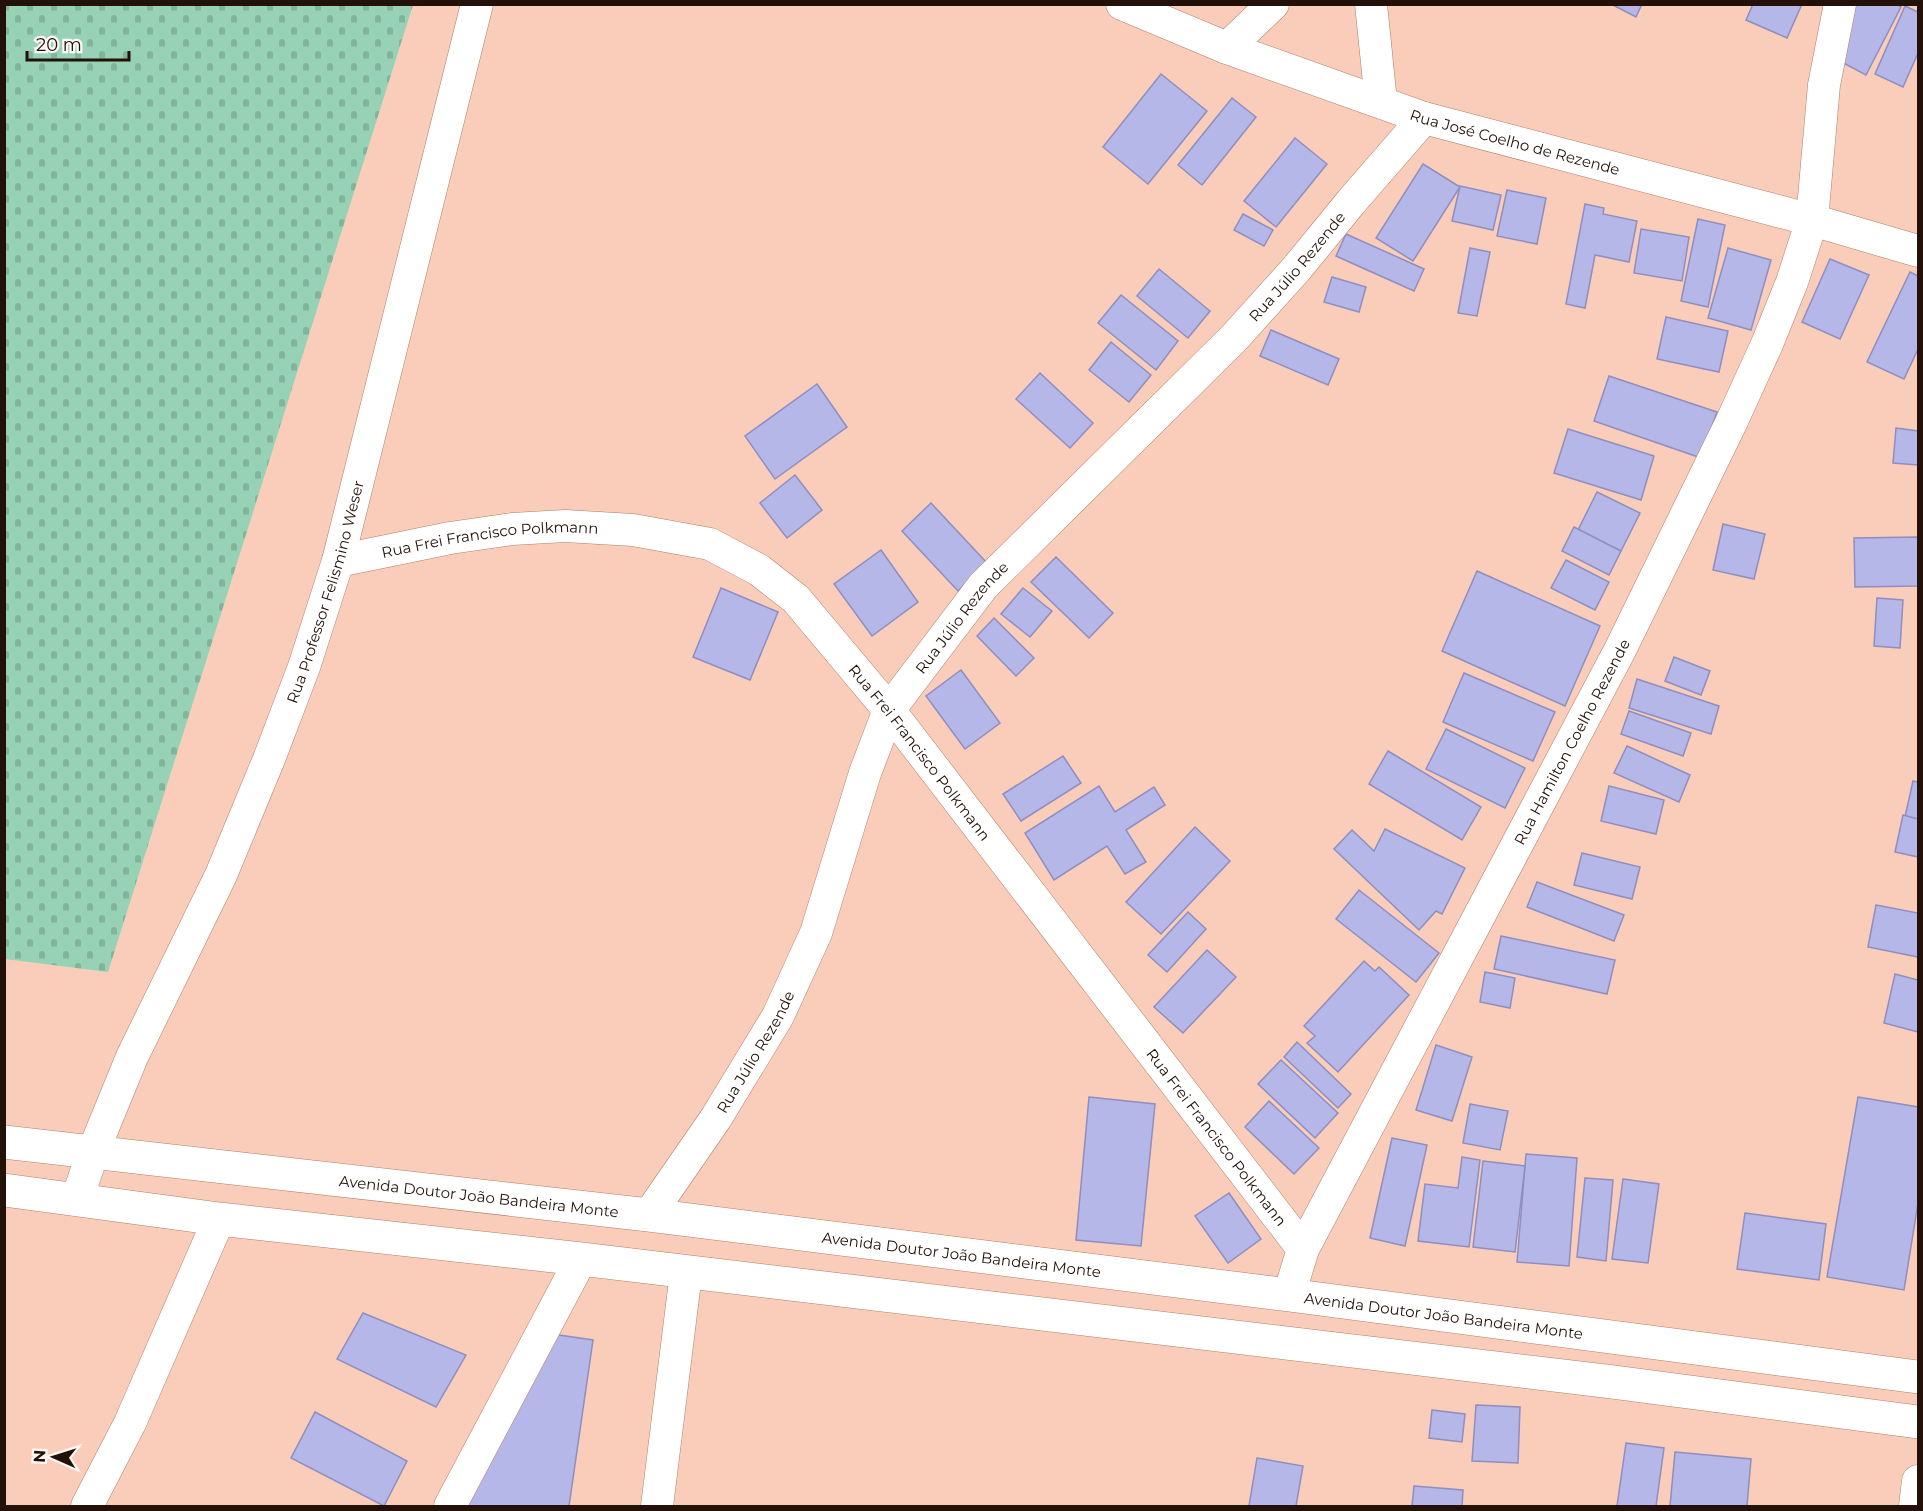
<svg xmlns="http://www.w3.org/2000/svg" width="1923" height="1511" font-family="Montserrat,sans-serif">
<defs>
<pattern id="cemetery-stones" width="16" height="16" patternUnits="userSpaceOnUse" patternTransform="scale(1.5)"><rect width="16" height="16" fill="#97d2b6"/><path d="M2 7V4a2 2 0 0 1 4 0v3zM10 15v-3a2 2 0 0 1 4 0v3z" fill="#82b39b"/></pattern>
</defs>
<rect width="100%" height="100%" fill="#facdba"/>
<!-- cemetery -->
<path fill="url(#cemetery-stones)" d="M5 4 413 5 108 972 5 959Z"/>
<!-- building -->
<g fill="#b6b7e9" stroke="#8e8ebf" stroke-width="1.5">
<path d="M1611 4H1642L1636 17Z"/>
<path d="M1753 4H1802L1787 38 1746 20Z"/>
<path d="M1856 4H1896L1901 7 1866 75 1830 56Z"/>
<path d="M1905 6 1918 12V53L1903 87 1875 74Z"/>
<path d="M1161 74 1207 111 1148 184 1103 147Z"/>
<path d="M1232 98 1256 117 1202 185 1178 165Z"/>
<path d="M1295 138 1327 164 1276 227 1244 201Z"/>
<path d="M1423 164 1460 187 1413 261 1376 238Z"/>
<path d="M1460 186 1501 195 1493 230 1452 221Z"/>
<path d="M1507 190 1546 198 1537 244 1497 236Z"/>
<path d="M1585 204 1604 208 1603 214 1637 221 1629 262 1595 255 1585 308 1566 304Z"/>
<path d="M1243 214 1273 230 1264 246 1234 230Z"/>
<path d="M1698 219 1725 225 1708 307 1681 301Z"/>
<path d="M1641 229 1689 237 1682 281 1634 273Z"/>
<path d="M1346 234 1424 269 1414 291 1336 256Z"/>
<path d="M1470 248 1490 252 1477 316 1458 313Z"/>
<path d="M1728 248 1771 260 1751 330 1708 318Z"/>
<path d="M1830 259 1869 275 1840 339 1802 322Z"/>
<path d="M1159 269 1210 311 1188 338 1137 296Z"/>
<path d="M1910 272 1918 276V349L1904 379 1867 362Z"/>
<path d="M1332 277 1366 287 1359 312 1324 302Z"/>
<path d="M1121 295 1178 341 1156 370 1098 323Z"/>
<path d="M1666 317 1728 331 1719 372 1657 359Z"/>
<path d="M1271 330 1339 359 1328 385 1260 356Z"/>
<path d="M1111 342 1151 375 1129 402 1089 370Z"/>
<path d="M1040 373 1093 423 1070 448 1016 399Z"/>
<path d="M1609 376 1717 412 1701 458 1594 421Z"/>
<path d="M817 384 847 427 775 479 745 436Z"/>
<path d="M1896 428 1918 431V465L1893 463Z"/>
<path d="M1568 429 1654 456 1641 500 1554 473Z"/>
<path d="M795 475 822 510 787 538 760 503Z"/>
<path d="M1597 492 1640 513 1621 551 1578 530Z"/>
<path d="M931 503 987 563 958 591 902 531Z"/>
<path d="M1723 524 1765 534 1754 579 1713 570Z"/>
<path d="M1574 527 1621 551 1609 575 1562 551Z"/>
<path d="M1918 537V586L1855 587 1854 538Z"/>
<path d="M881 550 918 602 872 636 834 584Z"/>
<path d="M1056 557 1113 613 1089 638 1031 582Z"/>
<path d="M1566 560 1609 582 1595 610 1551 588Z"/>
<path d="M1477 571 1600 626 1565 706 1442 651Z"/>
<path d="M721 588 778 612 750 680 693 657Z"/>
<path d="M1023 588 1052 611 1030 637 1001 614Z"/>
<path d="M1877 598 1903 600 1900 648 1874 646Z"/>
<path d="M994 618 1034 658 1016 676 977 636Z"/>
<path d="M1674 657 1710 671 1701 695 1665 681Z"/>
<path d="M961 670 1000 723 965 749 926 696Z"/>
<path d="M1464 673 1555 712 1533 761 1443 722Z"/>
<path d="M1637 679 1719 706 1711 734 1629 708Z"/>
<path d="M1629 711 1691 733 1683 756 1621 734Z"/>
<path d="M1446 729 1525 768 1505 808 1426 769Z"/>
<path d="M1627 746 1690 775 1679 802 1614 773Z"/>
<path d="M1388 751 1481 807 1462 840 1369 784Z"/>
<path d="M1063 756 1081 783 1021 821 1003 794Z"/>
<path d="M1913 781 1918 782V819L1905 817Z"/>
<path d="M1099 786 1115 812 1154 787 1165 805 1126 830 1146 862 1125 874 1107 846 1054 880 1025 833Z"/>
<path d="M1609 786 1664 800 1656 834 1601 821Z"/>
<path d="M1903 815 1918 819V857L1895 852Z"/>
<path d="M1195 827 1230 861 1161 934 1126 902Z"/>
<path d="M1385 829 1465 868 1442 914 1436 911 1419 930 1334 849 1352 830 1374 851Z"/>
<path d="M1582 853 1640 867 1632 899 1574 885Z"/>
<path d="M1537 882 1624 915 1614 941 1527 907Z"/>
<path d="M1359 890 1439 953 1416 982 1336 919Z"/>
<path d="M1876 905 1918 913V957L1868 947Z"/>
<path d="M1188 912 1206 929 1167 972 1148 955Z"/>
<path d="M1501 936 1615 960 1607 994 1494 969Z"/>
<path d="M1207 950 1236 977 1183 1033 1154 1007Z"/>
<path d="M1364 961 1375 971 1379 967 1409 995 1338 1072 1307 1043 1315 1036 1304 1026Z"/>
<path d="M1485 972 1515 978 1510 1008 1480 1002Z"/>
<path d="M1895 974 1918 980V1032L1884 1023Z"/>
<path d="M1297 1042 1351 1094 1338 1108 1284 1057Z"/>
<path d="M1436 1045 1472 1057 1452 1121 1416 1110Z"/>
<path d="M1281 1060 1338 1113 1315 1138 1258 1084Z"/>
<path d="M1089 1097 1155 1104 1141 1246 1076 1240Z"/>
<path d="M1858 1097 1918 1107V1203L1904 1290 1827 1277Z"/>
<path d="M1269 1101 1319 1148 1294 1174 1245 1127Z"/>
<path d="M1470 1104 1508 1111 1500 1150 1463 1143Z"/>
<path d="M1392 1138 1427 1145 1405 1246 1370 1238Z"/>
<path d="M1526 1154 1577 1158 1569 1266 1517 1262Z"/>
<path d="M1462 1157 1480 1160 1469 1247 1418 1241 1425 1184 1458 1188Z"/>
<path d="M1483 1161 1525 1166 1515 1252 1473 1247Z"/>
<path d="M1585 1178 1613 1180 1606 1261 1577 1257Z"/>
<path d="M1623 1179 1659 1184 1648 1263 1612 1259Z"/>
<path d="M1229 1193 1261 1239 1228 1263 1195 1216Z"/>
<path d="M1745 1213 1826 1224 1819 1280 1737 1269Z"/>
<path d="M363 1313 466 1355 436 1407 337 1359Z"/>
<path d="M545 1333 593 1340 569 1506H462Z"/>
<path d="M1476 1405 1520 1407 1518 1463 1472 1461Z"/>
<path d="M1432 1410 1465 1414 1462 1442 1429 1438Z"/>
<path d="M315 1412 407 1461 384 1506 291 1458Z"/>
<path d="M1626 1443 1664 1448 1656 1506H1617Z"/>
<path d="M1675 1452 1751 1459 1747 1506H1670Z"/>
<path d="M1257 1458 1303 1466 1296 1506H1249Z"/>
<path d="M1414 1486 1463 1490 1462 1506H1412Z"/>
</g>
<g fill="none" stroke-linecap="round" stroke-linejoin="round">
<!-- street casing -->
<g stroke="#b27f69" stroke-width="33">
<g id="street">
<path id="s1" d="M1122 4 1227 48 1424 118 1812 220 1918 251"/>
<path d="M1371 4 1381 102"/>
<path d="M1227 48 1273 4"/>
<path id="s2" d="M338 561 450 538 512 529 565 526 633 530 710 544 759 570 796 599 889 710 1303 1249 1289 1295"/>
<path id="s3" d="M77 1199 93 1152 132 1057 221 875 269 759 304 667 338 561 477 4"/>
<path id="s4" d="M649 1215 716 1118 778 1016 816 933 865 773 889 710 983 586 1234 338 1298 267 1351 202 1424 118"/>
<path id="s5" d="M1303 1249 1620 650 1731 423 1767 344 1792 282 1812 220 1824 85 1840 4"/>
<path d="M87 1506 130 1423 219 1219"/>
<path d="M450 1506 581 1259"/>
<path d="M657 1506 686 1273"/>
<path d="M1915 1506 1918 1481"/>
</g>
</g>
<!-- primary casing -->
<g stroke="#b27f69" stroke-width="34">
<g id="primary">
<path id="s6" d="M4 1142 649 1215 1289 1295 1918 1377"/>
<path d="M4 1190 219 1219 581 1259 1613 1382 1918 1422"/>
</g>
</g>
<!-- street -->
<use href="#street" stroke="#fff" stroke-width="32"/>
<!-- primary -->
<use href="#primary" stroke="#fff" stroke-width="33"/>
</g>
<g text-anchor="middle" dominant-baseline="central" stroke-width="6" stroke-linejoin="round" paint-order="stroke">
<!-- street labels -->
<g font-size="15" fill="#231008" stroke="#fef8f5">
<text stroke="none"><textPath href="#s1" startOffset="417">Rua José Coelho de Rezende</textPath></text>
<text stroke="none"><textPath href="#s4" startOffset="1167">Rua Júlio Rezende</textPath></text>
<text stroke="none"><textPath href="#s2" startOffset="154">Rua Frei Francisco Polkmann</textPath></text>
<text stroke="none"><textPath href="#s3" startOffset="657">Rua Professor Felismino Weser</textPath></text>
<text stroke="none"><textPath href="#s4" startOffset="681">Rua Júlio Rezende</textPath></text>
<text stroke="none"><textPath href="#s5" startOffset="574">Rua Hamilton Coelho Rezende</textPath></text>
<text stroke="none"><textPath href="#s2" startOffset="676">Rua Frei Francisco Polkmann</textPath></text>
<text stroke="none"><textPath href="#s4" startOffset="195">Rua Júlio Rezende</textPath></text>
<text stroke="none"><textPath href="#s2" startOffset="1162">Rua Frei Francisco Polkmann</textPath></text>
<text stroke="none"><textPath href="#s6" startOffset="478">Avenida Doutor João Bandeira Monte</textPath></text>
<text stroke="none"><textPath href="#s6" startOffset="964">Avenida Doutor João Bandeira Monte</textPath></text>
<text stroke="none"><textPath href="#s6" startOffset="1450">Avenida Doutor João Bandeira Monte</textPath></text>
</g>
</g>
<!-- border -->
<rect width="1923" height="1511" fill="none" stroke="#231008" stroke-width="12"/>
<!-- north arrow -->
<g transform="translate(54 1457) rotate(273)" stroke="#fef8f5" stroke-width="4.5" paint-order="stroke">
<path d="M0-4.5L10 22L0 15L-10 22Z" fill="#231008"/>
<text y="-9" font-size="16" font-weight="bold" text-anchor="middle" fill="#231008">N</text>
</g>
<!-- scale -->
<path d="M27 51v9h102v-9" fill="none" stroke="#231008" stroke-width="3"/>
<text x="36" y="51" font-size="18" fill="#231008" stroke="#fef8f5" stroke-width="4.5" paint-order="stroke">20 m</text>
</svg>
